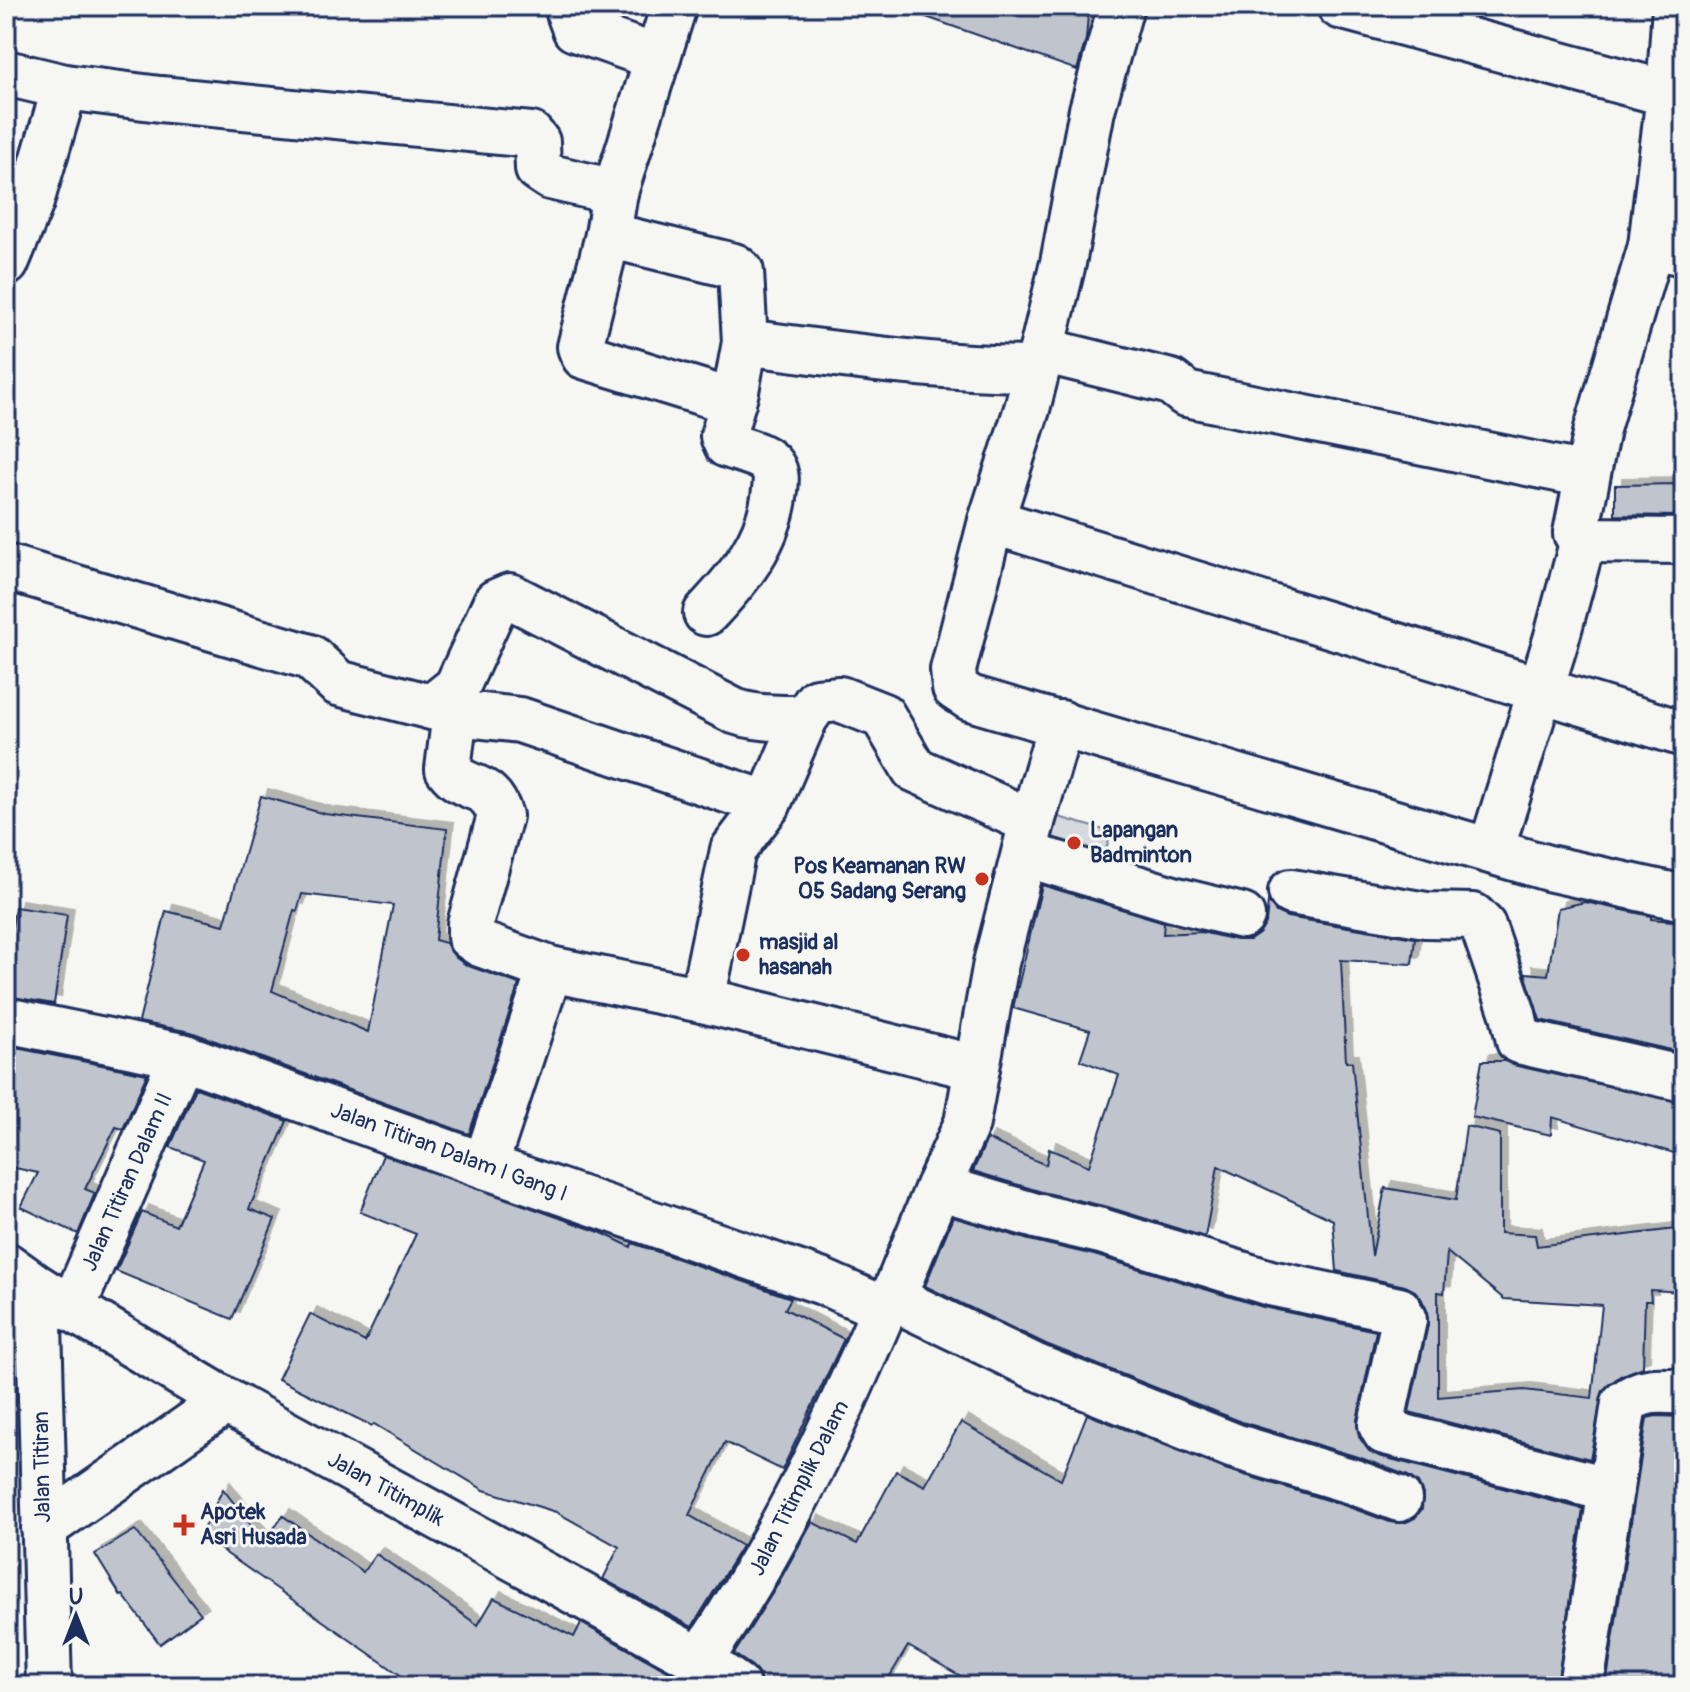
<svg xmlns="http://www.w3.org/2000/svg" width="1690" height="1692" font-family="Pangolin,sans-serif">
<defs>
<filter id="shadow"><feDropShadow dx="7" dy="-7" stdDeviation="0" flood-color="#0004"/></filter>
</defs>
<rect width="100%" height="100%" fill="#f6f6f2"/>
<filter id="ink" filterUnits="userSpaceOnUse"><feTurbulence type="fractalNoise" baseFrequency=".0125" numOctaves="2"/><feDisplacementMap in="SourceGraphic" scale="16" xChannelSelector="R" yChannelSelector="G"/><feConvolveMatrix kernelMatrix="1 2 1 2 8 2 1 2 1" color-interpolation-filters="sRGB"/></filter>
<g filter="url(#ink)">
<!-- green -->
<path fill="#d6d9dd" stroke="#78849e" stroke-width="2" d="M1048 814 1111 832 1100 872 1036 854Z"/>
<!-- building -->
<g fill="#c0c4cd" stroke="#1b2f5e" stroke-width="2" fill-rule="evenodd" filter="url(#shadow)">
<path d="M913 6H1063L1088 15 1086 39 1077 70 912 12Z"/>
<path d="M1678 484V516L1615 515V485Z"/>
<path d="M261 796 325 814 447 829 435 940 446 943 455 957 466 965 519 984 469 1134 191 1032 139 1022 166 911 224 925ZM302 894 393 905 368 1032 272 991 294 910 297 911Z"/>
<path d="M1042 885 1164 922 1163 934 1201 932 1236 940H1250L1260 933 1266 923 1268 902 1276 912 1287 917 1415 938 1412 964 1341 960 1346 1062H1352L1372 1256 1385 1188 1456 1200 1466 1126 1500 1134V1233L1535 1235 1537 1246 1684 1228V1292L1650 1290 1651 1301H1645L1643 1367 1620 1376 1603 1390 1590 1459 1409 1412 1428 1325 1427 1310 1421 1298 1415 1291 1405 1286 1337 1271 1333 1220 1218 1166 1205 1237 1108 1207 1042 1192 973 1171 987 1139 1046 1165 1049 1149 1089 1166 1119 1075 1080 1060 1090 1030 1013 1008ZM1447 1252 1504 1299 1602 1305 1592 1398 1524 1390 1438 1397V1292L1444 1293Z"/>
<path d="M1585 902 1651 916V919L1684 922V1053L1540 1020 1525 973 1548 975 1558 908Z"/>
<path d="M15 907 67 915 54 1004 6 996V968Z"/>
<path d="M6 1046 147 1074 123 1129 116 1127 85 1189 95 1193 78 1234 21 1207 38 1173 6 1166Z"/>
<path d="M1482 1061H1505L1513 1065 1684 1103V1156L1552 1117 1551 1135 1472 1117Z"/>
<path d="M196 1088 287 1121 249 1209 275 1219 232 1319 116 1271 142 1212 176 1226 204 1160 170 1147Z"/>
<path d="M383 1155 602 1233 631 1247 632 1243 791 1298 785 1309 844 1339 782 1470 725 1442 689 1515 742 1546 692 1627 603 1579 619 1547 556 1512 484 1490 374 1424 372 1426 278 1379 310 1314 365 1342 416 1234 360 1212Z"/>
<path d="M953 1217 1029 1240 1094 1255 1263 1307 1376 1331 1357 1420 1359 1437 1369 1451 1379 1456 1583 1509 1557 1686H978L908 1646 884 1686H762L759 1675 752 1666 734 1654 775 1589 812 1522 857 1544 896 1471 925 1486 961 1422 1061 1480 1087 1414 1225 1469 1346 1506 1390 1522 1404 1523 1415 1518 1422 1509 1423 1494 1418 1483 1408 1476 1361 1458 1242 1422 1046 1344 925 1286Z"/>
<path d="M1656 1416 1684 1417V1686H1606L1647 1418Z"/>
<path d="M223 1489 264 1542 283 1516 363 1572 376 1554 478 1625 494 1598 574 1637 581 1623 694 1686H416L200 1535Z"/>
<path d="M135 1530 201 1614 160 1644 123 1595 121 1596 95 1554Z"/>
</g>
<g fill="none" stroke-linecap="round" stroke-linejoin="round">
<!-- minor casing -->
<g stroke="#1b2f5e" stroke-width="50">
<g id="minor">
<path d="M572 6 569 13 575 29 658 58"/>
<path d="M1121 6 1092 110 1063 263 1042 350 1027 409 991 521 953 670 955 688 970 698 1548 868 1684 898"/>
<path d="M1340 6 1669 94 1651 246 1684 253"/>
<path d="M6 73 65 87 160 99 531 135 537 142 538 169 550 177 615 192 608 235 734 266 741 272 745 342C842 355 938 369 1036 369"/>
<path d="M1669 94 1675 6"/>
<path d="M615 192 674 6"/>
<path d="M608 235 580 347 584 356 733 402"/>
<path d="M1651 246 1597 429 1576 533 1583 540 1684 541"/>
<path d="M6 263 31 202 65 87"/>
<path d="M1042 350 1171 382 1186 394 1587 475"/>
<path d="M991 521 1684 734"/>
<path d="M6 567 310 657 338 683 455 713 520 720 768 804 805 718 817 701 840 699 883 716 914 769 1032 822"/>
<path d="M706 613C739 578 770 541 775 490 776 482 777 473 772 466 764 454 740 450 727 445L723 436 736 391 745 342"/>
<path d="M432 707 457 687 496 602 510 596 734 711C757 719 780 718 805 718"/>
<path d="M455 713 448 769C466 794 489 779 500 816L470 924V937L480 944 550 969 702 1000 977 1068"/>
<path d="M1491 850 1556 640 1583 540"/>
<path d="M1025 854 1173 899 1242 916"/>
<path d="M1291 892 1426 915 1473 916 1483 926 1513 1014 1519 1041 1684 1079"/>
<path d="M702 1000 733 850 768 804"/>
<path d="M6 1020 182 1056 485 1166 823 1282 884 1309"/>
<path d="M485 1166 550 969"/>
<path d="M938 1187 1036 1216 1101 1231 1270 1283 1399 1310 1404 1320 1381 1425 1385 1432 1611 1490"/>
<path d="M6 1265 38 1288 49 1686"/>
<path d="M38 1288 226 1401 700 1660 737 1686"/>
<path d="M893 1298 1036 1367 1234 1446 1354 1482 1399 1499"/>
<path d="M72 1309 182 1056"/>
<path d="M44 1528 226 1401"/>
<path d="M700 1660C776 1550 832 1431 884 1309L893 1298 938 1187 967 1123 996 963 1032 822 1061 723"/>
<path d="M1581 1686 1624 1403C1644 1388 1660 1390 1684 1392"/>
</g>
</g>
<!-- minor -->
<use href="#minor" stroke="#f6f6f2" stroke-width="44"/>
</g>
</g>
<!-- markers -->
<g fill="#c8321e" stroke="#f6f6f2" stroke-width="3">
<circle cx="1074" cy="843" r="8"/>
<circle cx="982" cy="879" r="8"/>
<circle cx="743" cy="955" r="8"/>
<path d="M180 1513h8v8h8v8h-8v8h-8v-8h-8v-8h8z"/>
</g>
<g text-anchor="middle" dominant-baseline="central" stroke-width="6" stroke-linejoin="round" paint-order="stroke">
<!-- poi labels -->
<g font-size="22" font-weight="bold" fill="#1b2f5e" stroke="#f6f6f2" text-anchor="start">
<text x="1090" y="830">Lapangan<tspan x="1090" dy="25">Badminton</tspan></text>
<text x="966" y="866" text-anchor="end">Pos Keamanan RW<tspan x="966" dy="25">05 Sadang Serang</tspan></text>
<text x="759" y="942">masjid al<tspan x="759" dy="25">hasanah</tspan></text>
<text x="200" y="1512">Apotek<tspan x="200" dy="25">Asri Husada</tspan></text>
</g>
<!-- street labels -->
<g font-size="22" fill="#1b2f5e" stroke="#f6f6f2">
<text transform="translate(449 1152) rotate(20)">Jalan Titiran Dalam I Gang I</text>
<text transform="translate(127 1182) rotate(-66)">Jalan Titiran Dalam II</text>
<text transform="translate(42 1467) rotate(-91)">Jalan Titiran</text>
<text transform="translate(799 1488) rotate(-63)">Jalan Titimplik Dalam</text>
<text transform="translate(386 1489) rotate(29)">Jalan Titimplik</text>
</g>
</g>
<!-- margin -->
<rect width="1690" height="1692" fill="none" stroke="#f6f6f2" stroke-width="32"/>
<rect x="16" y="16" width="1658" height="1660" fill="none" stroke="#1b2f5e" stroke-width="3" filter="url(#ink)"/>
<!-- north arrow -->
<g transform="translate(76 1616)" stroke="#f6f6f2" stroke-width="6" paint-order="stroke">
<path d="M0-6L14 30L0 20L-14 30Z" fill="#1b2f5e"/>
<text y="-12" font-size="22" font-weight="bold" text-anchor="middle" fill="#1b2f5e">U</text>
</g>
</svg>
